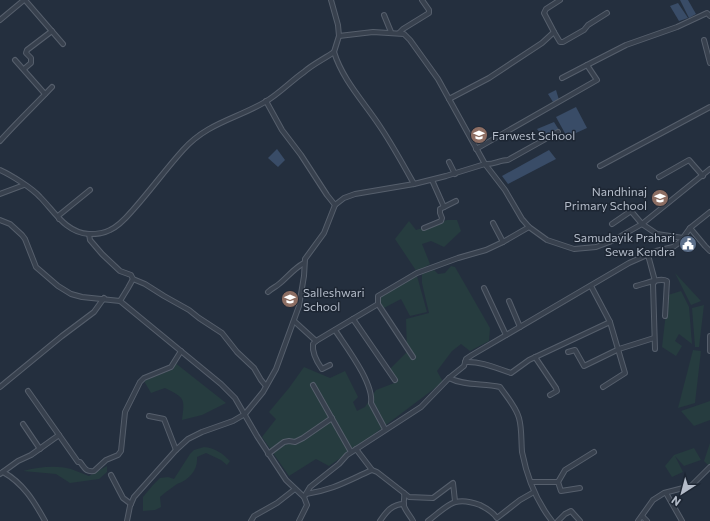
<svg xmlns="http://www.w3.org/2000/svg" width="710" height="521" font-family="Commissioner,sans-serif">
<rect width="100%" height="100%" fill="#242f3e"/>
<!-- green -->
<g fill="#263c3f">
<path d="M447 220H457L461 231 444 247 431 241 422 244 430 264 417 272 395 239 409 221 416 230Z"/>
<path d="M451 266 455 267 490 328 489 341 470 351 461 344 452 351 437 371 443 382 370 437 329 466 316 459 289 476 262 437 276 419 269 412 289 388 304 367 330 378 345 371 358 397 353 402 357 411 365 407 376 390 397 382 389 370 407 352 406 319 429 313 422 283V274L434 270 438 274 445 273Z"/>
<path d="M675 273 701 301 691 305Z"/>
<path d="M417 276 427 312 410 316 401 299 384 308 379 302 382 296Z"/>
<path d="M681 291 689 307 692 344 679 334 675 341 682 346 676 356 662 347 668 295Z"/>
<path d="M704 305 699 347H695L692 308Z"/>
<path d="M693 350 701 351 695 403 678 408Z"/>
<path d="M174 362 226 403 202 415 182 420C185 398 185 398 165 388L151 393 144 381 174 369Z"/>
<path d="M710 401V420L694 426 681 411Z"/>
<path d="M710 443V466H709L704 461Z"/>
<path d="M204 447C215 448 222 453 230 461L227 465 221 460 206 453 197 457C198 470 190 479 177 484 174 486 163 494 160 497L161 507 155 510 143 511V497L153 485 160 478 168 477 174 479 190 454 194 450Z"/>
<path d="M694 448 701 460 684 466 675 456 683 472 672 477 665 466 674 455Z"/>
<path d="M107 466V472L99 479 70 483 56 474 23 471C38 467 56 465 71 469 77 471 83 474 89 476Z"/>
</g>
<!-- water -->
<g fill="#394c67">
<path d="M680 0H688L696 14 689 18Z"/>
<path d="M678 3 688 18 679 21 670 6Z"/>
<path d="M556 90 559 100 553 102 548 94Z"/>
<path d="M576 107 587 128 567 137 556 117Z"/>
<path d="M554 122 559 130 543 137 537 129Z"/>
<path d="M277 149 285 160 278 167 268 158Z"/>
<path d="M549 150 556 159 508 184 502 176Z"/>
</g>
<g fill="none" stroke-linecap="round" stroke-linejoin="round">
<!-- minor casing -->
<g stroke="#565f6c" stroke-width="6">
<g id="minor">
<path d="M25 0 63 44"/>
<path d="M384 15 391 32"/>
<path d="M0 20 24 0"/>
<path d="M554 32 544 13 546 9 560 0"/>
<path d="M399 33 403 29 429 13V10L422 0"/>
<path d="M339 36 373 32 404 34 410 40 438 79 485 164 505 190 522 219 529 227 547 240 574 249 596 247 612 241 642 224 710 169"/>
<path d="M704 40 710 63"/>
<path d="M334 52C343 81 365 103 381 128 393 146 404 166 414 184"/>
<path d="M15 60 45 94"/>
<path d="M587 65 626 45 677 27 707 13 710 16"/>
<path d="M24 69 31 63V58L26 53 27 50 52 31"/>
<path d="M449 99 489 78 542 43 554 32 560 42H563L584 30 588 25 607 13"/>
<path d="M266 101 282 130 301 155 327 195 335 205"/>
<path d="M0 141C17 122 35 105 52 87"/>
<path d="M476 149 597 80 587 65 562 78"/>
<path d="M449 162 455 174"/>
<path d="M600 166 710 107"/>
<path d="M0 170C11 175 32 188 40 197 54 211 66 233 89 234 96 234 103 234 110 230 119 226 126 218 132 211 150 191 165 170 183 150 207 123 236 119 265 102 279 94 291 81 304 72 313 64 324 59 334 52L339 36 338 25 331 0"/>
<path d="M659 177 689 160 703 176"/>
<path d="M432 180 444 207"/>
<path d="M0 194 24 185"/>
<path d="M59 219 58 216 90 190"/>
<path d="M0 220 10 224 22 235 25 239 36 267 58 286 71 294 82 297 120 301 221 384 235 398 257 436 286 480 304 497 307 505 299 521"/>
<path d="M493 223 503 242"/>
<path d="M612 224 631 211 642 224 657 234 683 238"/>
<path d="M424 228 441 221 442 218 440 213V209L456 201"/>
<path d="M690 228 705 246 710 251"/>
<path d="M89 234 90 240 102 254 120 271 131 275 133 279"/>
<path d="M648 255 655 281 653 284 655 349"/>
<path d="M636 286C644 284 660 277 667 281L665 316"/>
<path d="M484 288 506 335"/>
<path d="M268 292C272 288 276 287 279 284 288 277 293 269 304 263"/>
<path d="M120 301 128 288 133 279 145 284 164 296 189 310 199 318 222 333 237 352 254 368 261 380 266 386"/>
<path d="M509 301 520 327"/>
<path d="M378 304 413 357"/>
<path d="M353 319 395 380"/>
<path d="M294 321 316 341 378 304V296L417 273 458 258 486 250 503 242 529 227"/>
<path d="M335 330C346 347 374 383 371 403L385 429"/>
<path d="M710 336V351"/>
<path d="M316 341 313 344C312 352 317 362 322 369L330 365"/>
<path d="M568 352 575 350 584 366 619 349 654 338"/>
<path d="M535 357 556 388 557 391 550 395"/>
<path d="M465 362C481 361 496 368 511 373L529 360 610 322 591 286"/>
<path d="M449 378C464 386 484 383 500 387 507 397 516 407 519 418 522 429 521 440 522 452 527 477 536 501 552 521"/>
<path d="M313 385 351 452"/>
<path d="M0 387 62 336 94 312 104 298"/>
<path d="M603 387 625 373 610 322"/>
<path d="M28 391 78 462H80C85 468 85 472 94 471L106 460 118 455 121 451 125 412 140 382 144 378 171 367 181 351"/>
<path d="M149 416 164 419 176 450"/>
<path d="M23 424 40 449"/>
<path d="M356 449 372 470 377 472 404 493C405 497 403 502 404 506 405 510 411 517 413 521"/>
<path d="M268 454 284 442 289 441 295 442 303 438 332 418"/>
<path d="M3 472C23 483 34 501 45 521"/>
<path d="M0 474 18 461 31 455 59 435"/>
<path d="M111 475 123 498 131 504"/>
<path d="M531 482H558L565 470 594 452"/>
<path d="M558 482 561 491 580 488"/>
<path d="M404 493 409 497 433 498 453 483 455 501"/>
<path d="M666 493 682 521"/>
<path d="M306 494C333 490 347 481 372 470"/>
<path d="M304 497 310 487 339 464 347 455 421 407 449 378 464 366 466 359 472 355 629 263 656 251 673 247 680 242 690 228 710 212"/>
<path d="M642 516 647 521"/>
<path d="M127 521 130 506 134 497 176 450 188 439 202 432 233 421 245 414 263 392 276 369 299 306 304 276 305 259 324 233 335 205 344 198 355 194 414 184 446 176 485 164C493 165 500 160 508 160L558 132"/>
<path d="M251 521 254 516 277 503 295 489"/>
<path d="M380 521C386 512 392 504 404 504"/>
<path d="M428 521C448 506 453 495 480 505 486 508 493 512 497 518L520 500 534 492"/>
<path d="M558 521 565 514 571 511 580 521"/>
<path d="M638 521 653 500 664 493 691 486 710 467"/>
</g>
</g>
<!-- minor -->
<use href="#minor" stroke="#38414e" stroke-width="4"/>
</g>
<!-- icons -->
<defs>
<g id="school-disc" transform="scale(0.9)"><circle r="9.5" fill="#8d6e63" stroke="#1d2633"/><path d="M0-5L7-2L0 1L-7-2ZM-4 1L0 2.5L4 1V4Q0 6-4 4Z" fill="#fff"/></g>
<g id="civic-disc" transform="scale(0.9)"><circle r="9.5" fill="#5c6f8a" stroke="#1d2633"/><path d="M-.6-6.5H3V-4.5H.6V-3L4-1V1h2V6H-6V1h2V-1L-.6-3ZM-1.2 2.5V6h2.4V2.5Z" fill="#fff"/></g>
</defs>
<g fill-rule="evenodd">
<use href="#school-disc" x="479" y="135"/>
<use href="#school-disc" x="660" y="198"/>
<use href="#civic-disc" x="688" y="244"/>
<use href="#school-disc" x="290" y="299"/>
</g>
<g text-anchor="middle" dominant-baseline="central" stroke-width="3" stroke-linejoin="round" paint-order="stroke">
<!-- poi labels -->
<g font-size="12" fill="#b4bcc9" stroke="#1d2633" text-anchor="start">
<text x="492" y="135">Farwest School</text>
<text x="647" y="191" text-anchor="end">Nandhinaj<tspan x="647" dy="14">Primary School</tspan></text>
<text x="675" y="237" text-anchor="end">Samudayik Prahari<tspan x="675" dy="14">Sewa Kendra</tspan></text>
<text x="303" y="292">Salleshwari<tspan x="303" dy="14">School</tspan></text>
</g>
</g>
<!-- north arrow -->
<g transform="translate(682 493) rotate(216)" stroke="#1d2633" stroke-width="3" paint-order="stroke">
<path d="M0-3L7 15L0 10L-7 15Z" fill="#b4bcc9"/>
<text y="-6" font-size="11" font-weight="bold" text-anchor="middle" fill="#b4bcc9">N</text>
</g>
</svg>
